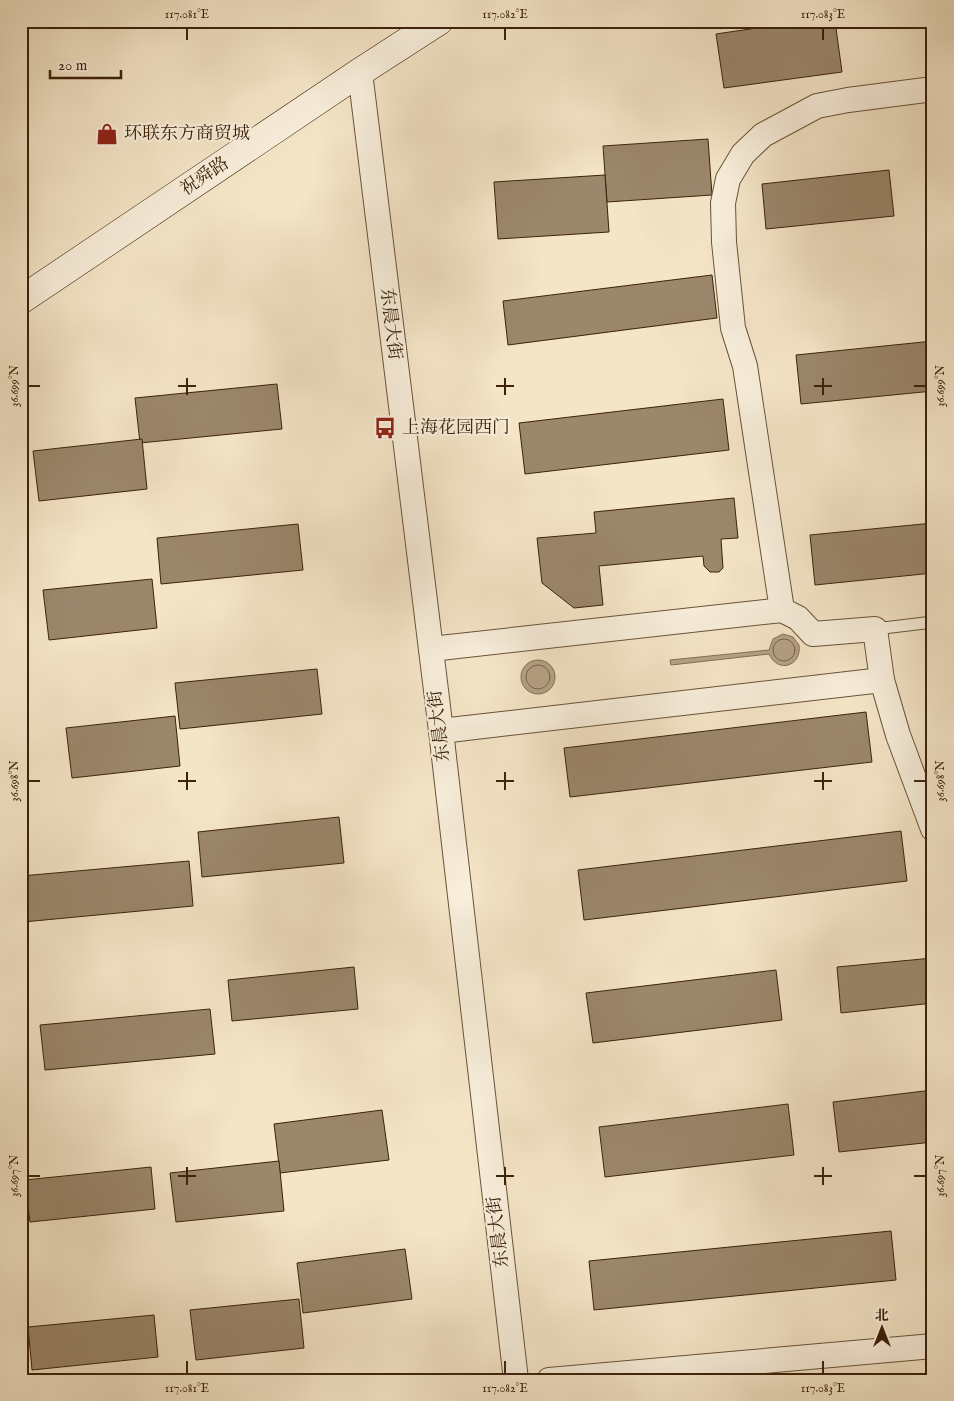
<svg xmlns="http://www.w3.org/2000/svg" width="954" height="1401" font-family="'IM FELL English','Noto Serif SC',serif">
<rect width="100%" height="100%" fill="#f4e5c7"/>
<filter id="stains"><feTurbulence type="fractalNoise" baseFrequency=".004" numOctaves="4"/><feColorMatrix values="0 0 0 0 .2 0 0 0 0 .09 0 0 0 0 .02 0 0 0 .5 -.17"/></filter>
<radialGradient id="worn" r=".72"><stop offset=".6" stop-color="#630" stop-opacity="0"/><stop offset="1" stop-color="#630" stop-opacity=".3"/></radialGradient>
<!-- water -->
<g fill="#b5a386" stroke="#846f54">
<path d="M783 634 793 637 799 645C802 666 778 674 769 654L671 665 670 660 769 650 773 639Z"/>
<circle cx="538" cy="677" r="17"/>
</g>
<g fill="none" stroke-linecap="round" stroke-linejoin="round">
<!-- shore -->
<g stroke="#786248" stroke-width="1">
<circle cx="784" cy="650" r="11"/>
<circle cx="538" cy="677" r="12"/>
</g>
</g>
<!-- building -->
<g fill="#9b876c" stroke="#3b2209">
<path d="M804 21H835L842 72 724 88 716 34Z"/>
<path d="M708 139 712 195 607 202 603 146Z"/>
<path d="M889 170 894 216 766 229 762 184Z"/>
<path d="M605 175 609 232 498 239 494 182Z"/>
<path d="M712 275 717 318 508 345 503 301Z"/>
<path d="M933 341V391L801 404 796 355Z"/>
<path d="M277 384 282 429 140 443 135 398Z"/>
<path d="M723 399 729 450 525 474 519 423Z"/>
<path d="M142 439 147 489 39 501 33 451Z"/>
<path d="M734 498 738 538 721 539 723 568 719 572H710L704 566 703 556 599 566 603 605 574 608 542 583 537 538 596 533 594 512Z"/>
<path d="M933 523V573L815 585 810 535Z"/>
<path d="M298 524 303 570 161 584 157 538Z"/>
<path d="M152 579 157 628 49 640 43 590Z"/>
<path d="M317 669 322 714 180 729 175 683Z"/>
<path d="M21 684 28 694 21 698Z"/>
<path d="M866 712 872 762 570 797 564 748Z"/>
<path d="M175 716 180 766 72 778 66 728Z"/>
<path d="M339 817 344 863 202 877 198 832Z"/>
<path d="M901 831 907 881 584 920 578 870Z"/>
<path d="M189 861 193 906 23 922 21 876Z"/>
<path d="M933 958V1003L841 1013 837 967Z"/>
<path d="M354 967 358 1009 232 1021 228 980Z"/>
<path d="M776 970 782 1020 593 1043 586 993Z"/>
<path d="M210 1009 215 1054 45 1070 40 1025Z"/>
<path d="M933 1090V1142L839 1152 833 1102Z"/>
<path d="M788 1104 794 1155 605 1177 599 1127Z"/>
<path d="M382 1110 389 1160 280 1173 274 1124Z"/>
<path d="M279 1161 284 1211 176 1222 170 1173Z"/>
<path d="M151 1167 155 1209 30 1222 25 1180Z"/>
<path d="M891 1231 896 1280 594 1310 589 1261Z"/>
<path d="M405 1249 412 1299 303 1313 297 1263Z"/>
<path d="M299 1299 304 1348 196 1360 190 1310Z"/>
<path d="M154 1315 158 1357 32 1370 28 1327Z"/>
</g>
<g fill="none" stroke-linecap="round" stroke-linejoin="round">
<!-- lane casing -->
<g stroke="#695338" stroke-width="13">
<path id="lane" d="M875 629 933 622"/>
</g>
<!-- street casing -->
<g stroke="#695338" stroke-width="26">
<g id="street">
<path d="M360 72 441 731 516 1380"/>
<path d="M933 89 848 100 817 106 763 135 743 154 728 179 723 203 724 242 733 328 745 366 782 610 798 618 813 634 875 629 882 680 898 735 933 829"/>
<path d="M431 649 782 610"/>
<path d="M441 731 882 680"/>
<path d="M549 1380 933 1346"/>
</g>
</g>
<!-- secondary casing -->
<g stroke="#3b2209" stroke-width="29">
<path id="secondary" d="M21 300 360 72 439 21"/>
</g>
<!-- lane -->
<use href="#lane" stroke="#f8eedb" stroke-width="11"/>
<!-- street -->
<use href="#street" stroke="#f8eedb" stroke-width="24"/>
<!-- secondary -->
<use href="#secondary" stroke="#f8eedb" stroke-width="28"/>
</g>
<!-- ticks -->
<path fill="none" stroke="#3b2209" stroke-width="2" d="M187 28V40M505 28V40M823 28V40M187 378V395M505 378V395M823 378V395M28 386H40M178 386H196M496 386H514M814 386H832M914 386H926M187 772V790M505 772V790M823 772V790M28 781H40M178 781H196M496 781H514M814 781H832M914 781H926M187 1167V1185M505 1167V1185M823 1167V1185M28 1176H40M178 1176H196M496 1176H514M814 1176H832M914 1176H926M187 1361V1374M505 1361V1374M823 1361V1374"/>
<!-- icons -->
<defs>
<g id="shop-bare" transform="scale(1.725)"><path d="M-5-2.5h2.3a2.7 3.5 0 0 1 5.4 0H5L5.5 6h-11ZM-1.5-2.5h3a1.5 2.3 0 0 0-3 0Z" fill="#8f2418" stroke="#f8eedb" stroke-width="2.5" paint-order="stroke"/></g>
<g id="bus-bare" transform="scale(1.725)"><path d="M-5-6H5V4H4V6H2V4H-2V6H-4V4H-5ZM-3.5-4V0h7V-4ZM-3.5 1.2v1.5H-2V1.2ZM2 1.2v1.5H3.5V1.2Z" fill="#8f2418" stroke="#f8eedb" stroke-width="2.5" paint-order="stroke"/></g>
</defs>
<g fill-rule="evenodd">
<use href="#shop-bare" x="107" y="134"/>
<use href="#bus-bare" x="385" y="428"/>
</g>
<g text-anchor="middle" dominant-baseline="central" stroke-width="4.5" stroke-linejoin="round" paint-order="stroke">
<!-- poi labels -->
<g font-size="18" fill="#3b2209" stroke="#f8eedb" text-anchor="start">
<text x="124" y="134">环联东方商贸城</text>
<text x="402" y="428">上海花园西门</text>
</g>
<!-- street labels -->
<g font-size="18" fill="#3b2209" stroke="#f8eedb">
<text transform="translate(205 177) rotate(-34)">祝舜路</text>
<text transform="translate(390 324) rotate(83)">东晨大街</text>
<text transform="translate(440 726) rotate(-97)">东晨大街</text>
<text transform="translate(499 1232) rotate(-97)">东晨大街</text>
</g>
</g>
<!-- margin -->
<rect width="954" height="1401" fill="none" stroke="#f4e5c7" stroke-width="55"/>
<!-- north arrow -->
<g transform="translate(882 1328)" stroke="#f8eedb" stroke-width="4" paint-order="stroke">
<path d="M0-4L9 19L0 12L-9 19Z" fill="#3b2209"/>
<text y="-8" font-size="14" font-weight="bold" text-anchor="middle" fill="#3b2209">北</text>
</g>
<!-- scale -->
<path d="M50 70v8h71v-8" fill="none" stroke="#3b2209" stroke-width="2.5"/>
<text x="58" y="70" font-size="15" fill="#3b2209" stroke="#f8eedb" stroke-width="4" paint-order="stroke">20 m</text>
<rect x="28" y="28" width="898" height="1346" fill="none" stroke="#3b2209" stroke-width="2"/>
<g font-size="12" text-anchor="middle" fill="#3b2209">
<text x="187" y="18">117.081°E</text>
<text x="505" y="18">117.082°E</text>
<text x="823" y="18">117.083°E</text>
<text transform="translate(14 386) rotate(-90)" y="4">36.699°N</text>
<text transform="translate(940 386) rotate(-90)" y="4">36.699°N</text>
<text transform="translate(14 781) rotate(-90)" y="4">36.698°N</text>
<text transform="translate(940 781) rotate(-90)" y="4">36.698°N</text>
<text transform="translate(14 1176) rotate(-90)" y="4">36.697°N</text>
<text transform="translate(940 1176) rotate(-90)" y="4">36.697°N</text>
<text x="187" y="1392">117.081°E</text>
<text x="505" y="1392">117.082°E</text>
<text x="823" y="1392">117.083°E</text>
</g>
<rect width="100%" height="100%" filter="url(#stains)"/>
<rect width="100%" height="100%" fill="url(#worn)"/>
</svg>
